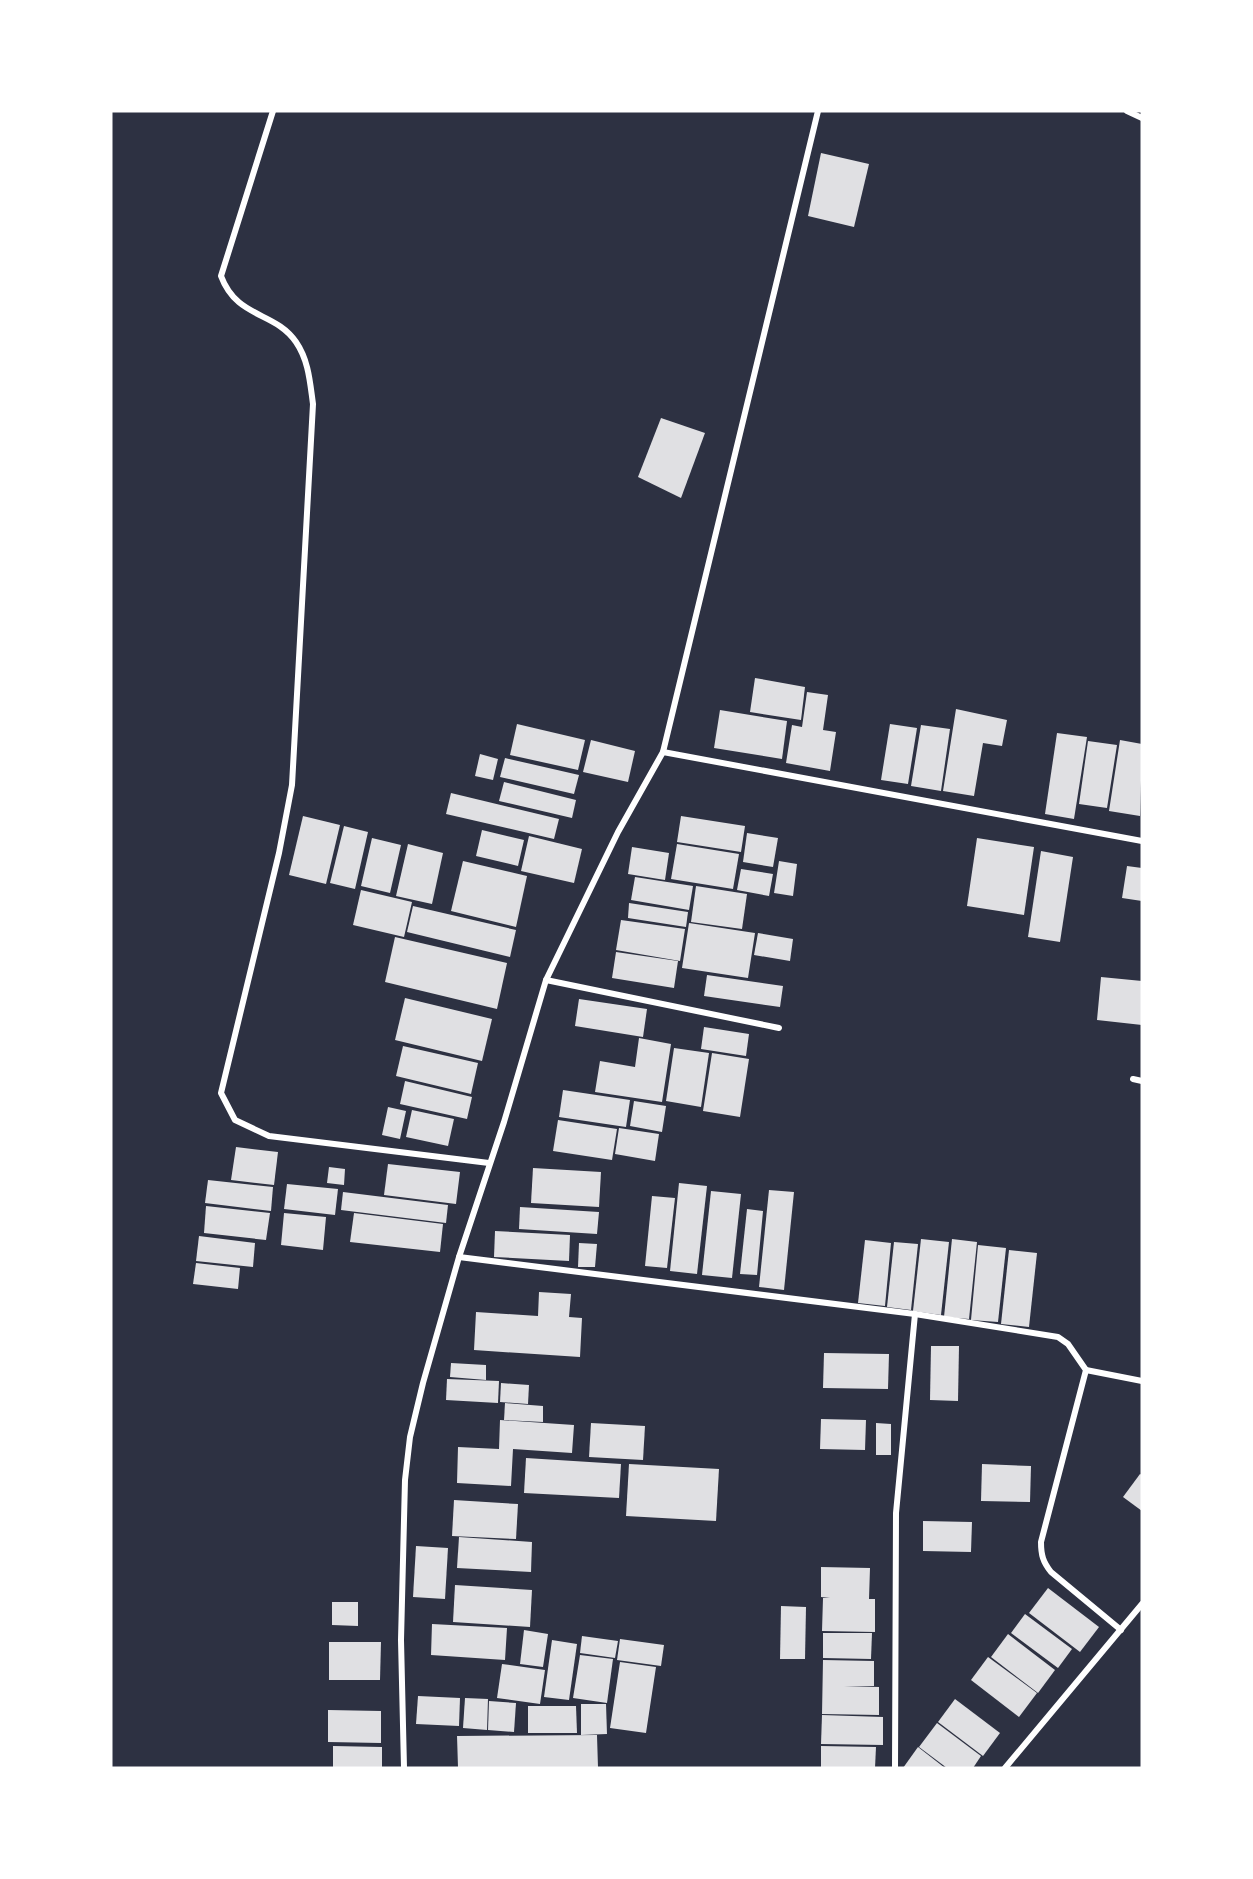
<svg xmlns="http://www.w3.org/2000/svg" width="1253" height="1879" font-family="'Fira Sans Condensed',sans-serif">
<rect width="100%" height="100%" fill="#2d3142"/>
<!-- building -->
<g fill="#e0e0e3">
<path d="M821 153 869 164 854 227 808 216Z"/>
<path d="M661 418 705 433 681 498 638 477Z"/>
<path d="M755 678 805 687 801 720 750 712Z"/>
<path d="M807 692 828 695 823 730 836 732 830 771 786 763 792 725 802 727Z"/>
<path d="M956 709 1007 720 1002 746 983 743 974 796 943 791Z"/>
<path d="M720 710 787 721 782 759 714 748Z"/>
<path d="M517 724 585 740 578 770 510 755Z"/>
<path d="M890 724 917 728 908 784 881 780Z"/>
<path d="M921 725 950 729 941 791 911 786Z"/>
<path d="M1057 733 1087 737 1074 819 1045 814Z"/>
<path d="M591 740 635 751 628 782 583 772Z"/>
<path d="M1120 740 1142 744 1140 816 1109 811Z"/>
<path d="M1088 741 1117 745 1107 808 1079 804Z"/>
<path d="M480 754 498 759 493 780 475 776Z"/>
<path d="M505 758 579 775 574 794 500 777Z"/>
<path d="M504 782 576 800 572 818 499 801Z"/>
<path d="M451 793 559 819 554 839 446 814Z"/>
<path d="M303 816 340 825 326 884 289 875Z"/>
<path d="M681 816 745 826 741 852 677 842Z"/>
<path d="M344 826 368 832 355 889 330 883Z"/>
<path d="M482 830 524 840 518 866 476 856Z"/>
<path d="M747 833 778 838 773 867 743 862Z"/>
<path d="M529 836 582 849 574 883 521 871Z"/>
<path d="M372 838 401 845 390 893 361 886Z"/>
<path d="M977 838 1034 847 1024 915 967 906Z"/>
<path d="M408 844 443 853 432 904 396 896Z"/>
<path d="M677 844 739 854 733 889 671 879Z"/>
<path d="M632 847 669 853 665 880 628 874Z"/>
<path d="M1041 851 1073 857 1060 942 1028 937Z"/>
<path d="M463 861 527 876 516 927 451 911Z"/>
<path d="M779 861 797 864 793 896 774 893Z"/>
<path d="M1127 866 1142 868V901L1122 898Z"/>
<path d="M741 869 773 874 769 896 737 890Z"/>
<path d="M635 877 693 886 689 910 631 900Z"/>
<path d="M696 886 747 894 742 929 691 922Z"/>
<path d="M361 890 412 902 404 937 353 925Z"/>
<path d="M629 903 688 912 686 927 628 918Z"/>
<path d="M413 906 516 930 510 957 407 932Z"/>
<path d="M621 920 685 929 680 961 616 950Z"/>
<path d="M689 923 755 933 748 978 682 968Z"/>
<path d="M758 933 793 939 790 961 754 955Z"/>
<path d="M395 937 507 963 497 1009 385 982Z"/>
<path d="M616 952 678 961 674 988 612 978Z"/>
<path d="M707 975 783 986 780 1007 704 996Z"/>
<path d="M1101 977 1142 981V1025L1097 1020Z"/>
<path d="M405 998 492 1019 482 1061 395 1040Z"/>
<path d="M579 999 647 1009 643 1037 575 1026Z"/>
<path d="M704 1027 749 1034 746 1056 701 1049Z"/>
<path d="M639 1038 671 1044 662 1102 595 1092 600 1061 635 1067Z"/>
<path d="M403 1046 478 1063 471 1094 396 1076Z"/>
<path d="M674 1048 709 1053 701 1107 666 1101Z"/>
<path d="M712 1053 749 1059 740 1117 703 1111Z"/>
<path d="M405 1081 472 1097 467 1119 400 1104Z"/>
<path d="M563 1090 630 1100 626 1127 559 1117Z"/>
<path d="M634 1101 666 1106 662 1132 630 1126Z"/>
<path d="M388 1107 406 1111 400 1139 382 1135Z"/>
<path d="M412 1110 454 1119 448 1146 406 1137Z"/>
<path d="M558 1120 617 1129 612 1160 553 1151Z"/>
<path d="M619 1128 659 1134 655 1161 615 1154Z"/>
<path d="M236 1147 278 1152 274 1185 231 1180Z"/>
<path d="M388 1164 460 1172 456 1204 384 1195Z"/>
<path d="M329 1167 345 1169 344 1185 327 1183Z"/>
<path d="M533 1168 601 1172 599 1207 531 1203Z"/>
<path d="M208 1180 273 1187 271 1211 205 1203Z"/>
<path d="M679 1183 707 1186 697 1274 670 1271Z"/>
<path d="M287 1184 338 1189 335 1215 284 1209Z"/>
<path d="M769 1190 794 1192 784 1290 759 1287Z"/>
<path d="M711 1191 741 1194 732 1278 702 1275Z"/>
<path d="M343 1192 448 1205 446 1223 341 1210Z"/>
<path d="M652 1196 675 1198 667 1268 645 1266Z"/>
<path d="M206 1206 270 1213 266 1240 204 1233Z"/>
<path d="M520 1207 599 1212 597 1234 519 1229Z"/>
<path d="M747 1209 763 1211 757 1275 740 1274Z"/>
<path d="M284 1213 326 1217 323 1250 281 1245Z"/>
<path d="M354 1213 443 1224 440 1252 350 1242Z"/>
<path d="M495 1231 570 1235 569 1261 494 1257Z"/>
<path d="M199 1236 255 1243 253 1267 196 1261Z"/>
<path d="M921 1239 949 1242 941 1315 913 1311Z"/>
<path d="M952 1239 977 1242 969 1319 944 1317Z"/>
<path d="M865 1240 891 1243 885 1306 858 1303Z"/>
<path d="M894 1242 918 1244 911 1310 887 1307Z"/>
<path d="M579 1243 597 1244 595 1267H578Z"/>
<path d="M978 1245 1006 1248 998 1322 971 1320Z"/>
<path d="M1009 1250 1037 1253 1029 1327 1001 1324Z"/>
<path d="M196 1263 240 1268 238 1289 193 1284Z"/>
<path d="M539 1292 571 1294 569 1317 582 1318 580 1357 474 1350 476 1312 538 1316Z"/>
<path d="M931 1346H959L958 1401 930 1400Z"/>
<path d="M824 1353 889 1354 888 1389 823 1388Z"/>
<path d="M451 1363 486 1365V1380L450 1377Z"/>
<path d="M447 1379 499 1381 498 1403 446 1400Z"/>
<path d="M501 1383 529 1385 528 1404 500 1402Z"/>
<path d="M505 1403 543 1406V1422L504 1420Z"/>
<path d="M821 1419 866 1420 865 1450 820 1449Z"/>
<path d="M500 1420 574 1425 572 1453 513 1449 511 1486 457 1483 458 1447 499 1449Z"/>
<path d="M591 1423 645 1426 643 1460 589 1457Z"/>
<path d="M876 1423 891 1424V1455H876Z"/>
<path d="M526 1458 621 1464 619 1498 524 1493Z"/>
<path d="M629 1464 719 1469 716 1521 626 1516Z"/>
<path d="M982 1464 1031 1466 1030 1502 981 1501Z"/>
<path d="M1140 1474 1142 1475V1511L1123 1497Z"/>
<path d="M454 1500 518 1504 516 1539 452 1536Z"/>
<path d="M923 1521 972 1522 971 1552 923 1551Z"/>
<path d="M459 1537 532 1542 531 1572 457 1568Z"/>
<path d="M416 1546 448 1548 445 1599 413 1597Z"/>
<path d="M821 1567 870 1568 869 1599H875V1632L822 1631 823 1598H830L821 1597Z"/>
<path d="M455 1585 532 1590 530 1627 453 1622Z"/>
<path d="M1048 1588 1099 1627 1080 1652 1029 1613Z"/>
<path d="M332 1602H358V1626L332 1625Z"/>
<path d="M781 1606 806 1607 805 1659H780Z"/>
<path d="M1025 1614 1072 1649 1058 1668 1011 1633Z"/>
<path d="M432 1624 507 1628 505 1660 431 1655Z"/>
<path d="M524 1630 548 1634 543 1667 520 1664Z"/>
<path d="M823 1633H872L871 1659 823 1658Z"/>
<path d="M1008 1634 1055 1670 1038 1693 991 1657Z"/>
<path d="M582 1636 618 1641 615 1658 580 1653Z"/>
<path d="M620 1639 664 1645 661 1666 617 1660Z"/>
<path d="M552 1640 577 1644 569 1700 544 1697Z"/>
<path d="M329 1642H381L380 1680H329Z"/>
<path d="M580 1655 613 1659 607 1703 573 1698Z"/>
<path d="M988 1657 1037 1693 1019 1717 971 1680Z"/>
<path d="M823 1660 874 1661V1686H844L879 1687V1715L822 1714Z"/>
<path d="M620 1662 656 1667 646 1733 610 1728Z"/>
<path d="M502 1664 545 1670 540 1704 497 1698Z"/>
<path d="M418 1696 460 1698 459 1726 416 1724Z"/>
<path d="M465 1698 488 1699 487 1730 463 1728Z"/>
<path d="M955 1699 1000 1733 983 1756 938 1722Z"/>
<path d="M489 1701 516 1703 514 1732 488 1730Z"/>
<path d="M581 1704H606L607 1734 581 1735Z"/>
<path d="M528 1706H576L577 1733H528Z"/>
<path d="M328 1710 381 1711V1743L328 1742Z"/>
<path d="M822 1715 883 1717V1745L821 1744Z"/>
<path d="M937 1723 981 1756 973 1768H947L919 1747Z"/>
<path d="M597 1735 598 1768H458L457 1736Z"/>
<path d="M333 1746 382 1747V1768H333Z"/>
<path d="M821 1746 876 1747 875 1768H821Z"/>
<path d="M918 1747 945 1768H903Z"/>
</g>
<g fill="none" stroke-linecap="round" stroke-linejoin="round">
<!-- minor -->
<g stroke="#fff" stroke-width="6">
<path d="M273 111 221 276C237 319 275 311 296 342 309 361 310 383 313 404L292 785 279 853 221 1093 235 1120 269 1136 489 1163"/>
<path d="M1127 111 1142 118"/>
<path d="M663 752 1142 841"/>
<path d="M546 980 779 1028"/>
<path d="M1133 1079 1142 1081"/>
<path d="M459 1257 915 1314 1058 1337 1068 1344 1086 1370 1041 1542C1041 1555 1043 1562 1051 1572L1121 1630"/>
<path d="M1086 1370 1142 1381"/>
<path d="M404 1768 401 1640 405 1480 410 1437 423 1383 459 1257 504 1122 546 980 618 832 663 752 818 111"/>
<path d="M895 1768 896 1513 915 1314"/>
<path d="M1005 1768 1142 1604"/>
</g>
</g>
<!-- border -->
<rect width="1253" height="1879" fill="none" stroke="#ffffff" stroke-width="225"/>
</svg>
